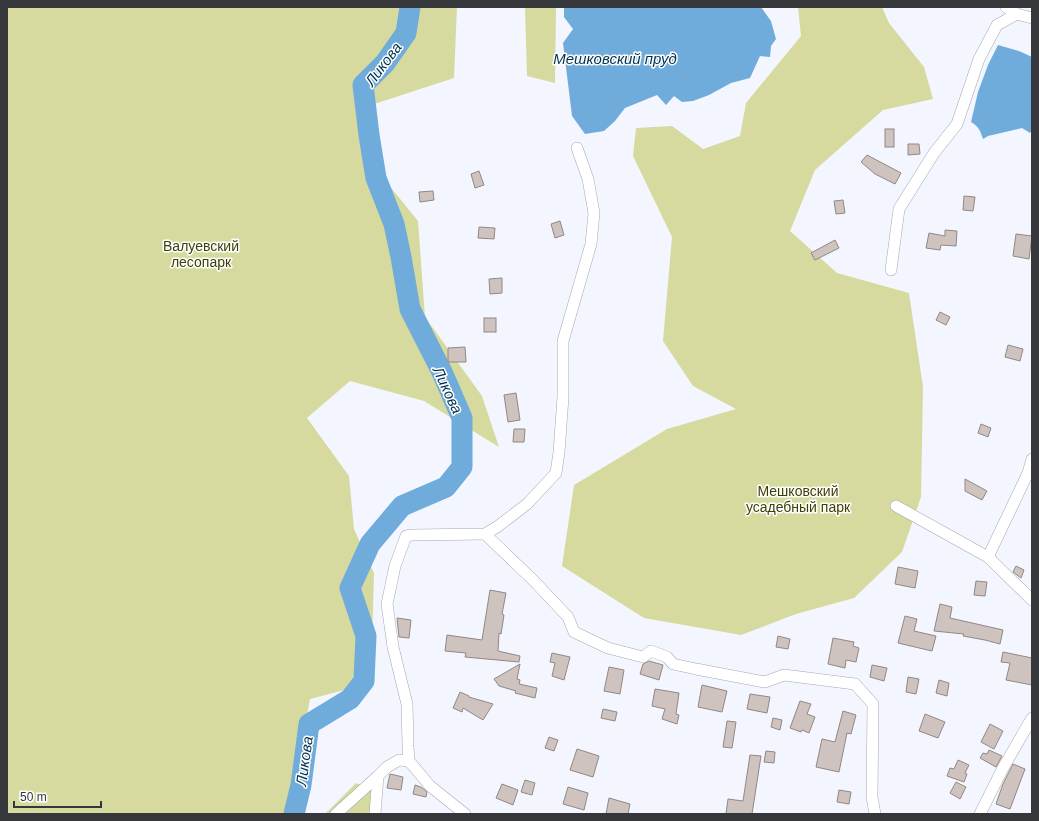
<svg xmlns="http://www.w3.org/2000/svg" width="1039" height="821" font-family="Helvetica,sans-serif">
<rect width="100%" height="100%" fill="#f3f6fe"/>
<!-- green -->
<g fill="#d6da9f">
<path d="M7 7H457L454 78 362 108 371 163 418 221 425 317 482 396 499 447 424 401 350 381 307 418 349 476 354 529 374 573 371 683 310 699 301 747 294 807 292 814H7Z"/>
<path d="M525 7H556L555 83 527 76Z"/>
<path d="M798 7H882L889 23 924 67 933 99 883 110 815 170 790 231 837 273 909 293 923 387 921 497 902 552 854 598 796 614 741 635 644 618 562 566 574 485 667 429 736 409 693 386 663 341 672 237 633 156 636 128 672 126 703 149 740 136 746 103 801 36Z"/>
<path d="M356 783 376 791 374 814H325Z"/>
</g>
<!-- water -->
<g fill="#6facdb">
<path d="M564 7H761L771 21 776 39 771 46 770 57 760 56 750 78 731 83 709 95 693 101 682 102 674 96 666 105 657 95 625 108 615 121 604 131 585 134 572 116 563 43 573 29 564 17Z"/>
<path d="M998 45 1019 51 1032 57V130L1030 133 1022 128 988 136 983 139C980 130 979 127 971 122L978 92 988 65Z"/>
</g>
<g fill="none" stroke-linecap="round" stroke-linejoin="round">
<!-- river -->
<path stroke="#6facdb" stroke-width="21" d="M294 814 301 785 309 724 350 699 364 681 366 636 350 588 370 544 402 506 446 487 462 467V418L442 372 410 309 401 257 394 224 376 178 369 135 363 85 385 63 406 33 410 7"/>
</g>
<!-- building -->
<g fill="#cec3be" stroke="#928783">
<rect x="885" y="129" width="9" height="18"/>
<path d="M908 144H919L920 154 908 155Z"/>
<path d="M867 155 901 173 895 184 875 174 861 162Z"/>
<path d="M479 171 484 185 475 188 471 174Z"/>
<path d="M433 191 434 200 420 202 419 192Z"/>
<path d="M964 196 975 197 973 211 963 210Z"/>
<path d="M843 200 845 213 836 214 834 201Z"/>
<path d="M560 221 564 235 555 238 551 224Z"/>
<path d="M479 227 495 228 494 239 478 238Z"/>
<path d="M945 230 957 231 956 246 941 245 940 250 926 248 929 233 945 236Z"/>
<path d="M1016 234 1032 236 1029 259 1013 256Z"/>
<path d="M835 240 839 248 815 260 811 253Z"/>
<path d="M502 278V293L490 294 489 279Z"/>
<path d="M940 312 950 317 946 325 936 320Z"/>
<rect x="484" y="318" width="12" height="14"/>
<path d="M1008 345 1023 349 1020 361 1005 357Z"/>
<path d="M465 347 466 362H448V348Z"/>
<path d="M516 393 520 420 508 422 504 395Z"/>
<path d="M981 424 991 428 988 437 978 433Z"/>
<path d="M514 429H525L524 442H513Z"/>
<path d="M965 479 987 491 982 500 965 491Z"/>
<path d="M1016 566 1024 570 1021 578 1013 572Z"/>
<path d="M898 567 918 571 915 588 895 584Z"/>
<path d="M976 581 987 582 985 596 974 595Z"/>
<path d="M490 590 506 593 502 614 504 615 501 634 499 633 498 651 520 656 519 662 465 657 466 653 445 651 447 635 482 640Z"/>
<path d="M940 604 952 607 950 618 1003 630 1000 644 985 640 963 636 964 634 934 631Z"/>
<path d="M905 616 917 619 914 631 936 636 932 651 898 643Z"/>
<path d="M397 618 411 620 409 638 399 637Z"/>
<path d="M778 636 790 639 788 649 776 647Z"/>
<path d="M833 638 854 642 853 646 859 648 856 662 846 660 845 668 828 664Z"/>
<path d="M1003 652 1032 658V685L1006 680 1010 663 1001 662Z"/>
<path d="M552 653 570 657 564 680 552 676 555 663 550 662Z"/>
<path d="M649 661 663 665 659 680 640 674 643 664Z"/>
<path d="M520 664 517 679 520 680 519 684 537 688 535 698 515 693 516 691 499 686 494 679Z"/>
<path d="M872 665 887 668 884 681 870 677Z"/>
<path d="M609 667 624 670 620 694 604 691Z"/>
<path d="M908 677 919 679 916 694 906 692Z"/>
<path d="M939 680 949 683 947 696 936 693Z"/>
<path d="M702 685 727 691 722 712 698 707Z"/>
<path d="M655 689 679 693 676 714 679 715 677 724 662 719 665 709 652 706Z"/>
<path d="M460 692 469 696V697L493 704 483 720 463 708 462 712 453 708Z"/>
<path d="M750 694 770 697 767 713 747 709Z"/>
<path d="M800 701 811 704 807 714 815 717 809 733 802 730 801 732 790 728Z"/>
<path d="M603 709 617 712 615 721 601 718Z"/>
<path d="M843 711 856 715 851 734 847 733 839 772 816 767 822 739 835 742Z"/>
<path d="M925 714 945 722 938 738 919 731Z"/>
<path d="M773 718 782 720 780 730 771 727Z"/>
<path d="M727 721 736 722 732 748 723 747Z"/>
<path d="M990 724 1003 731 994 749 981 742Z"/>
<path d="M549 737 558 740 554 751 545 748Z"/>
<path d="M577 749 599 756 593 777 570 770Z"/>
<path d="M989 750 1002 756 996 767 980 758 983 753 987 754Z"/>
<path d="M766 751 775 752 774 763 764 762Z"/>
<path d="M750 755 761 756 752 814H726L728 799 743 801Z"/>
<path d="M958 760 969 765 965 773 967 774 964 782 947 776 950 768 954 769Z"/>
<path d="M1013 764 1025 769 1010 809 996 804 1003 784Z"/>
<path d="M390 774 403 777 401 790 387 788Z"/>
<path d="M525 780 535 783 532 795 521 792Z"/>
<path d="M956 782 966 787 960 799 950 793Z"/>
<path d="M502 784 518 790 513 805 496 798Z"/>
<path d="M415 785 421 787 427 792 426 797 413 794Z"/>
<path d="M568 787 588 793 584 810 563 804Z"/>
<path d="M839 790 851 792 849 804 837 802Z"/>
<path d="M609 798 630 804 628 814H606Z"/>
</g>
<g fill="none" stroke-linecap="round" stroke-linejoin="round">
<!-- street casing -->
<g stroke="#a4a8b1" stroke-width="12">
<g id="street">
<path d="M1006 7 1017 14 1032 18"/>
<path d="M891 270 899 209 934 153 957 124 979 59 997 25 1017 14"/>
<path d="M896 506 988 557 1032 600"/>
<path d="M485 534 533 580 568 617 574 632 608 648 643 657 651 651 667 657 673 664 696 669 765 682 784 675 855 684 873 704 872 797 875 814"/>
<path d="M988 557 1028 473 1032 459"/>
<path d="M336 814 378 776"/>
<path d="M375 814 378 776 387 767 399 760 409 761"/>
<path d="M465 814 430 786 409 761 408 746 407 704 393 647 387 604 395 566 406 536 412 535 485 534 497 527 527 504 556 473 559 452 563 397V341L591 244 594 213 588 179 577 148"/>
<path d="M980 814 1003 768 1032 718"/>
</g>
</g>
<!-- street -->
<use href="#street" stroke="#fff" stroke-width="11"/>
</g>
<g text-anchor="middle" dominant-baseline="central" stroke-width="3" stroke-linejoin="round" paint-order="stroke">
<!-- park labels -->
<g font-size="14" fill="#3e3f05" stroke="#fff">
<text x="201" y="246">Валуевский<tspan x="201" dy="16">лесопарк</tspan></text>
<text x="798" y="491">Мешковский<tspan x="798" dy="16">усадебный парк</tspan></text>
</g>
<!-- water labels -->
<g font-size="15" font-style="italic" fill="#003150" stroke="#fff">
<text x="615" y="58">Мешковский пруд</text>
<text transform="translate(383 64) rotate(-53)">Ликова</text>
<text transform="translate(448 390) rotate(65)">Ликова</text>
<text transform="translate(304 761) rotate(-82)">Ликова</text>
</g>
</g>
<!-- border -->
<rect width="1039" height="821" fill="none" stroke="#35373a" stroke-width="16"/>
<!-- scale -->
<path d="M14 801v6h87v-6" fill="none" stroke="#35373a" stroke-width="2"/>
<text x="20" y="801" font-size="12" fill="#35373a" stroke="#ffffff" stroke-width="3" paint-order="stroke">50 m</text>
</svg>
